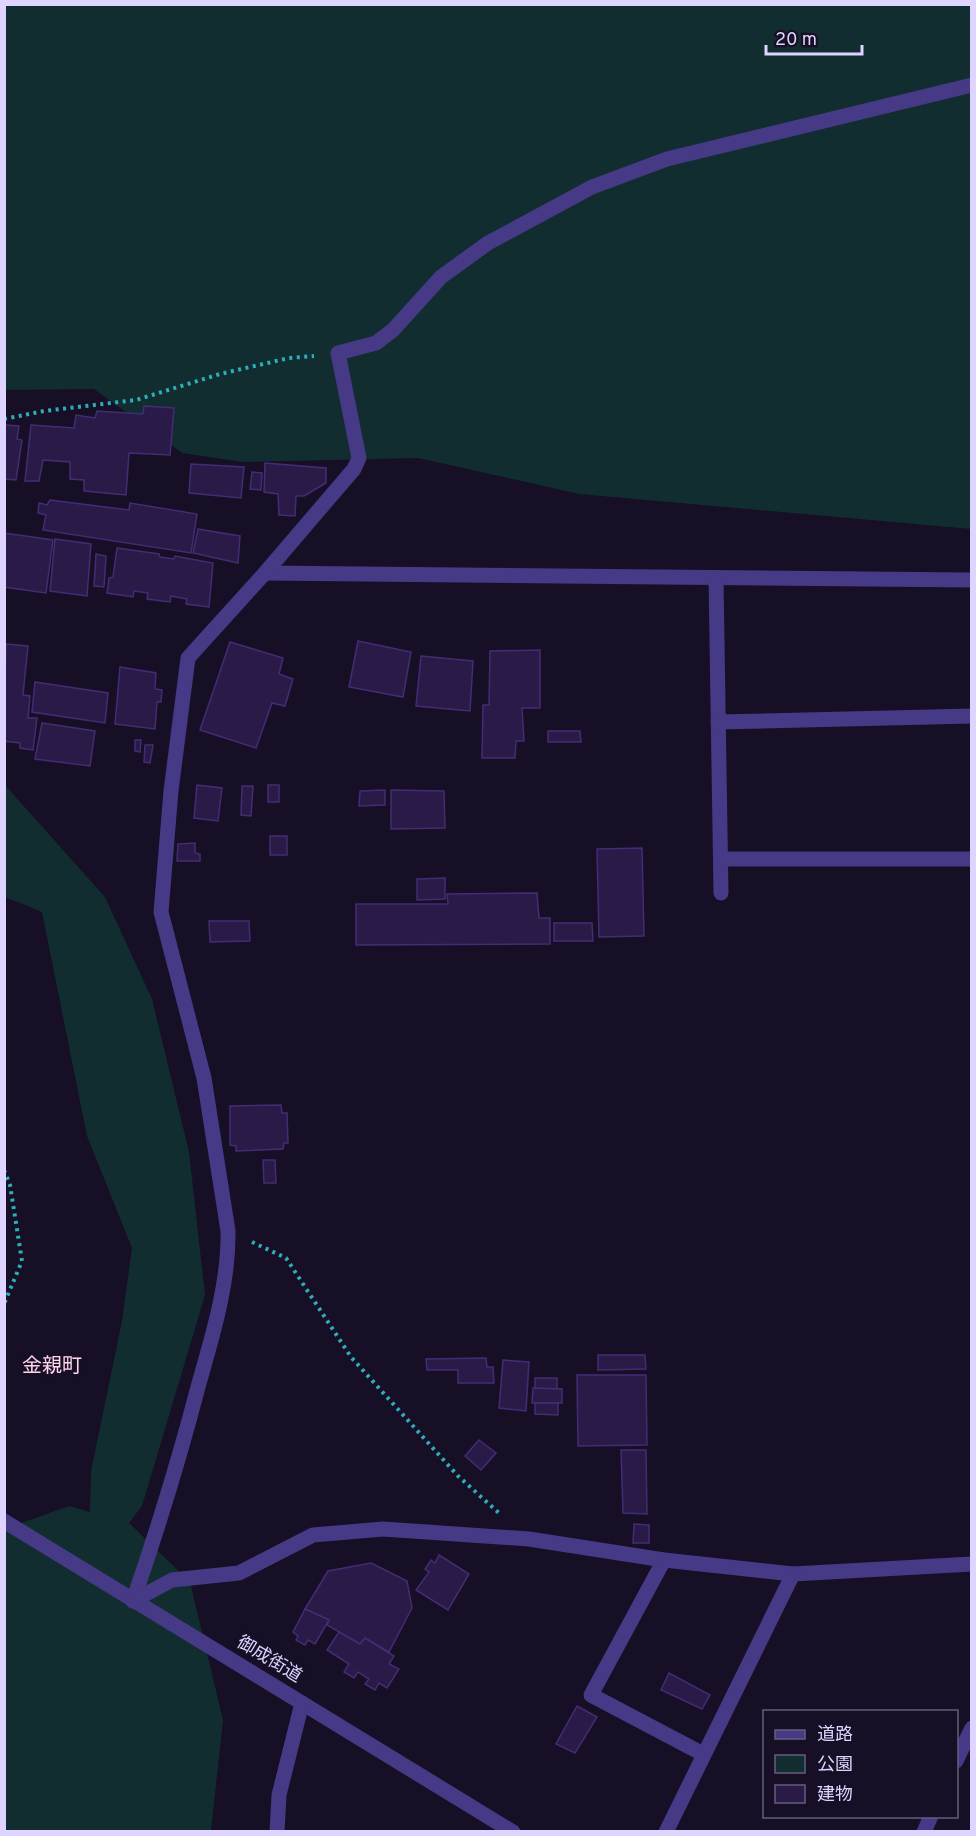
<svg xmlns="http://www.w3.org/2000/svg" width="976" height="1836" font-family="Overpass,'Noto Sans JP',sans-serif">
<rect width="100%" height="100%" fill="#160f26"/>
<!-- green -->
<g fill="#112d30">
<path d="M4 5H971V529L579 494 418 458 243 462 182 453 94 389 5 390Z"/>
<path d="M4 784 105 897 152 999 189 1152 205 1295 142 1506 129 1523 190 1582 223 1720 211 1831H5V1529L69 1506 90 1512 91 1471 122 1321 132 1248 87 1136 42 912 5 897Z"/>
</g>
<!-- building -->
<g fill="#2a1a48" stroke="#442c74" stroke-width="1.5">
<path d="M144 406 174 408 170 455 129 453 126 495 84 491V480L70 479V462L43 460 39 481H25L31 425 74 428 76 415 95 418 97 411 143 414Z"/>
<path d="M5 425 19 426 17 439 22 440 16 480 4 479Z"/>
<path d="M265 463 326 468V483L304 496H296L295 516 279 515 278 494 264 492Z"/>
<path d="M191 464 244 467 241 498 189 493Z"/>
<path d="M252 472 262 473 261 490 250 489Z"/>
<path d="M50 500 129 510 130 503 197 514 191 553 43 530 46 515 38 513 39 503 47 505Z"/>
<path d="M198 529 240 536 238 563 193 553Z"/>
<path d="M4 533 53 540 46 593 4 587Z"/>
<path d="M55 539 91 544 87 596 50 591Z"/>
<path d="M117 548 159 554 160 557 174 559 175 556 213 563 209 607 186 604 187 599 171 596 170 602 147 599 148 593 134 591 133 597 107 593 109 578 113 577Z"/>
<path d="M96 554 106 556 104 587 94 586Z"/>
<path d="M358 641 411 652 403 697 349 687Z"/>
<path d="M230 642 283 658 279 674 293 679 285 706 272 703 256 748 200 730Z"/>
<path d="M6 644 28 646 23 695 30 696 28 718H37L33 750 20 748V743L4 741Z"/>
<path d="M540 650V708H522L524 741H516L515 758H482L483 705H489L490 651Z"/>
<path d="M421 656 473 661 470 711 416 706Z"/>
<path d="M120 667 156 673 155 689 162 690 161 702H157L155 729 115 724Z"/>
<path d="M35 682 108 693 105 723 32 712Z"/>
<path d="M42 723 95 731 90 766 35 759Z"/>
<path d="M548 731H580L581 742H548Z"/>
<path d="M135 740H141L140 752 135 751Z"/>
<path d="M145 745H153L150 763 144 762Z"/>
<path d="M197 785 222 788 218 821 194 818Z"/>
<rect x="268" y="785" width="11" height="17"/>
<path d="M242 786H253L251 816 241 815Z"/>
<path d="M385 790V805L359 806 360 791Z"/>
<path d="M391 790 444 791 445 828 391 829Z"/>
<rect x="270" y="836" width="17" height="19"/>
<path d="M195 843V853L200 854V861H177L178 844Z"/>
<path d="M642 848 644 936 599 937 597 849Z"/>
<path d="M445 878V899L417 900V879Z"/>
<path d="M537 893 539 918H550V944L356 945V904H448L447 894Z"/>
<path d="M209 921H249L250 941 210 942Z"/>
<path d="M554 923H592L593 941H554Z"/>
<path d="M281 1105 282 1113H287L288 1143H284L283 1149 236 1151V1146L230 1145V1106Z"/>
<path d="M263 1160H275L276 1183H264Z"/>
<path d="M598 1355H645L646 1369 598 1370Z"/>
<path d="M486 1358 487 1367H493L494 1383H458V1370H427L426 1359Z"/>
<path d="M503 1360 529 1362 526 1411 499 1408Z"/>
<path d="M577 1375H646L647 1445 578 1446Z"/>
<rect x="535" y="1378" width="22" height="11"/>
<path d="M533 1388 562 1389V1403H532Z"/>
<path d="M535 1403H558V1415L535 1414Z"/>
<path d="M479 1440 496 1453 481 1470 465 1456Z"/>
<path d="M621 1450H646L647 1514 623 1513Z"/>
<path d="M634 1524 649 1525V1543H633Z"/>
<path d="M439 1555 469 1574 448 1610 416 1590 429 1572 425 1569 431 1560 435 1563Z"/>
<path d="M371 1563 407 1581 412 1608 389 1652 365 1638 360 1644 327 1625 329 1620 305 1609 328 1571Z"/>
<path d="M305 1609 329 1620 315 1644 308 1640 305 1645 296 1640 298 1636 293 1632Z"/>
<path d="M339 1632 360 1644 365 1638 394 1656 389 1664 399 1669 387 1688 379 1683 375 1690 365 1684 369 1679 358 1672 354 1678 344 1672 349 1664 327 1650Z"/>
<path d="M669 1673 710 1695 702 1709 661 1690Z"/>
<path d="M577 1706 597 1717 575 1753 556 1744Z"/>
</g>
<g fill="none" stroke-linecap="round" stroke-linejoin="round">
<!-- path -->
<g stroke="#2dafba" stroke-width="4" stroke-dasharray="3 4.5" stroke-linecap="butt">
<path d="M4 419 44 411 136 400 220 374 289 358 314 356"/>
<path d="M4 1170 10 1185 22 1261 4 1304"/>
<path d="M252 1242 286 1258 351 1357 458 1476 499 1513"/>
</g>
<!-- service -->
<path stroke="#463986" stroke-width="15" d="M664 1560 591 1695 703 1754"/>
<!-- minor -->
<g stroke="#463986" stroke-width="15">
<path d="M265 573 972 580"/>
<path d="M716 578 721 893"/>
<path d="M718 722 972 716"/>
<path d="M721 859H972"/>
<path d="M4 1521 513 1832"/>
<path d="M133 1601C157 1531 179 1460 198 1387 212 1337 229 1284 228 1231L204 1078 161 912 171 791 188 658 265 573 354 469 359 458 338 353 376 343 393 330 441 277 488 243 592 187 667 159 972 85"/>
<path d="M133 1601 172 1580 239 1573 313 1535 383 1529 529 1539 664 1560 793 1574 972 1564"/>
<path d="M956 1761 972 1728"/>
<path d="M277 1832 279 1795 302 1703"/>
<path d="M666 1832 793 1574"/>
<path d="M924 1832 931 1816"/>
</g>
</g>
<g text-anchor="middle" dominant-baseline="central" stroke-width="6" stroke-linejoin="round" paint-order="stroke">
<!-- street labels -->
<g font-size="18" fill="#dfd4ff" stroke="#160f26">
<text transform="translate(269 1660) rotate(31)">御成街道</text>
</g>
<!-- neighbourhood labels -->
<g font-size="20" fill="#ffd6ea" stroke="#160f26">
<text x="52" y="1367">金親町</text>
</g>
</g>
<!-- border -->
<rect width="976" height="1836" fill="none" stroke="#dfd4ff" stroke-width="12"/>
<!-- legend -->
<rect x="763" y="1710" width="195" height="108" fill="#160f26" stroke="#665e7d" stroke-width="1.5"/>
<rect x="775" y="1730" width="30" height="9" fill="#463986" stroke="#665e7d" stroke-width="1.5"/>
<text x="817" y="1740" font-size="18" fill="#dfd4ff">道路</text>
<rect x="775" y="1755" width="30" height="18" fill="#112d30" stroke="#665e7d" stroke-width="1.5"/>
<text x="817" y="1770" font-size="18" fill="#dfd4ff">公園</text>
<rect x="775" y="1785" width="30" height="18" fill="#2a1a48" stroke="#665e7d" stroke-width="1.5"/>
<text x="817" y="1800" font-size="18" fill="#dfd4ff">建物</text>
<!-- scale -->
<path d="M766 45v9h96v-9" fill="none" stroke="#dfd4ff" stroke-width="3"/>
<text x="775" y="45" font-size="18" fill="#dfd4ff" stroke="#160f26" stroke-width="4.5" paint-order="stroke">20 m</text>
</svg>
